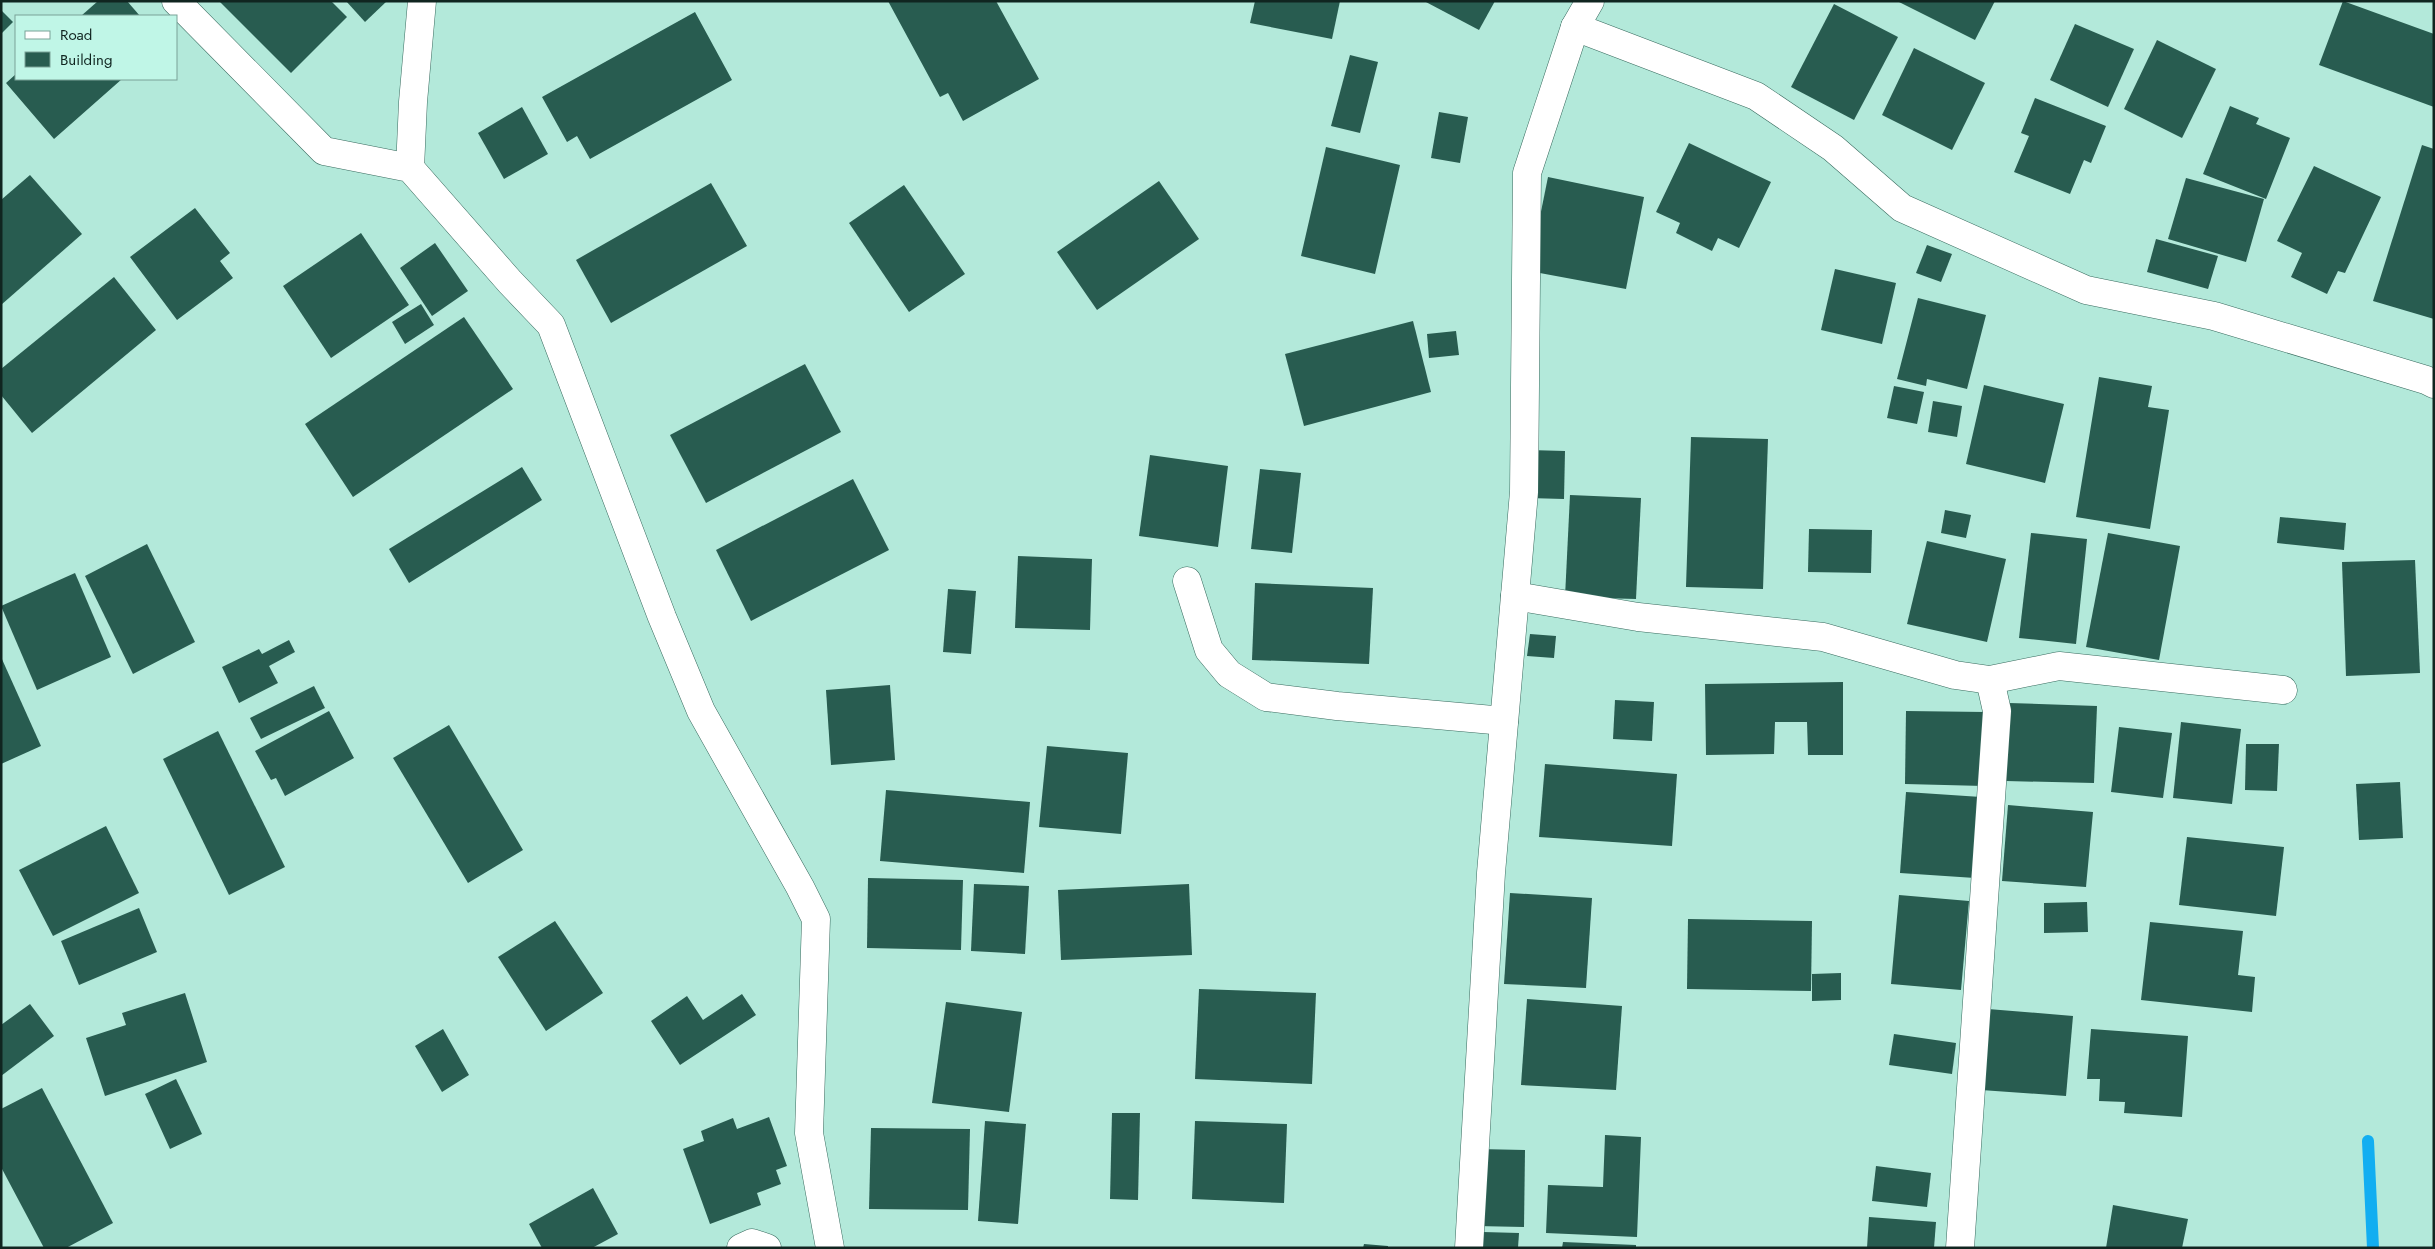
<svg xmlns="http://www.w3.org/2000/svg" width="2435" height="1249" font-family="Jost,sans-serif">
<rect width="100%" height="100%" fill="#b3e9da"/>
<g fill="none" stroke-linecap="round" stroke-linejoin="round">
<!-- stream -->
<path stroke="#12aef1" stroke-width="12" d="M2368 1141 2373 1248"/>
</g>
<!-- building -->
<g fill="#285c50">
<path d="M98 1H127L140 16H81Z"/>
<path d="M219 1H331L347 17 291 73Z"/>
<path d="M346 1H387L365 22Z"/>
<path d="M888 1H996L1039 79 963 121 948 93 940 97Z"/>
<path d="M1255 1H1340L1332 39 1250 23Z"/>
<path d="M1424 1H1495L1479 30Z"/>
<path d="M1897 1H1995L1975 40Z"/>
<path d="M2343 1 2434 34V107L2319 65Z"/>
<path d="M1834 4 1898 37 1854 120 1791 87Z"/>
<path d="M1 10 13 22 1 34Z"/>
<path d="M695 12 732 80 590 159 577 136 567 142 542 97Z"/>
<path d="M2075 24 2134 49 2108 107 2050 80Z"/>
<path d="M2157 40 2216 69 2182 138 2124 109Z"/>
<path d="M1914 48 1985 83 1952 150 1882 115Z"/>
<path d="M1350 55 1378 62 1360 133 1331 126Z"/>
<path d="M16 74V79H122L54 139 6 83Z"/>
<path d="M2035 98 2106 126 2091 163 2084 160 2070 194 2014 172 2029 136 2021 133Z"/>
<path d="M2230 106 2259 118 2256 124 2290 138 2266 199 2203 174Z"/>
<path d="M522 107 548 154 504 179 478 133Z"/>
<path d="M1439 112 1468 117 1460 163 1431 158Z"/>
<path d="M1689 143 1771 182 1739 248 1718 238 1712 251 1676 233 1680 223 1656 212Z"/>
<path d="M2422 145 2434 149V319L2373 301Z"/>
<path d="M1326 147 1400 165 1375 274 1301 256Z"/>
<path d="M2314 166 2381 197 2345 273 2338 271 2327 294 2291 277 2302 253 2277 241Z"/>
<path d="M30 175 82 234 1 305V200Z"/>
<path d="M1548 177 1644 197 1626 289 1529 271Z"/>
<path d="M2186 178 2264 199 2246 262 2168 239Z"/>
<path d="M1159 181 1199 239 1097 310 1057 252Z"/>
<path d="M711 183 747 246 611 323 576 260Z"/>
<path d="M904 185 965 274 909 312 849 223Z"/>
<path d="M195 208 230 253 220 261 233 278 177 320 130 257Z"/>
<path d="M361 233 409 305 331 358 283 286Z"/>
<path d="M2156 239 2218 256 2208 289 2147 272Z"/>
<path d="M435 243 468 291 432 316 400 268Z"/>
<path d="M1927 245 1952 254 1941 282 1916 273Z"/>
<path d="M1835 269 1896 283 1882 344 1821 330Z"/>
<path d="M114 277 156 330 32 433 1 395V369Z"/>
<path d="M1918 298 1986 315 1967 389 1927 379 1926 386 1897 379Z"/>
<path d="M421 304 434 325 405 344 392 322Z"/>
<path d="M464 317 513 389 353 497 305 424Z"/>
<path d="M1413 321 1431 392 1304 426 1285 354Z"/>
<path d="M1456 331 1459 355 1429 358 1427 334Z"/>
<path d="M805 364 841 432 706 503 670 435Z"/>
<path d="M2099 377 2152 386 2148 407 2169 410 2150 529 2076 517Z"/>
<path d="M1984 385 2064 404 2045 483 1966 464Z"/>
<path d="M1894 386 1924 392 1917 424 1887 418Z"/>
<path d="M1933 401 1962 406 1957 437 1928 432Z"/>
<path d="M1691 437 1768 439 1763 589 1686 587Z"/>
<path d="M1529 450 1565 451 1564 499 1528 498Z"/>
<path d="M1150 455 1228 466 1218 547 1139 536Z"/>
<path d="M522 467 542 500 409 583 389 549Z"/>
<path d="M1260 469 1301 473 1292 553 1251 549Z"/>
<path d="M853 479 889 550 751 621 716 550Z"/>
<path d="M1570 495 1641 498 1636 599 1565 597Z"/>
<path d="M1945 510 1971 515 1966 538 1941 533Z"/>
<path d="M2280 517 2346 523 2344 550 2277 543Z"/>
<path d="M1809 529 1872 530 1871 573 1808 572Z"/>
<path d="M2031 533 2087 539 2076 644 2019 638Z"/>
<path d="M2108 533 2180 546 2159 660 2086 647Z"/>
<path d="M1927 541 2006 559 1987 642 1907 624Z"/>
<path d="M147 544 195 642 133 674 85 576Z"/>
<path d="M1018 556 1092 559 1090 630 1015 628Z"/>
<path d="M2415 560 2420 673 2346 676 2342 562Z"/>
<path d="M75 573 111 657 37 690 1 606Z"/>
<path d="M1255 583 1373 588 1369 664 1252 660Z"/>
<path d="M948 589 976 591 971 654 943 652Z"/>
<path d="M1530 634 1556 636 1554 658 1527 656Z"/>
<path d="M289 640 295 652 269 666 278 683 239 703 222 667 259 649 262 654Z"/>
<path d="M1 657 41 746 1 764Z"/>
<path d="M1843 682V755H1808L1807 722H1775L1774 754 1706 755 1705 684Z"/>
<path d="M890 685 895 760 831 765 826 690Z"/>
<path d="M314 686 325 708 261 739 250 718Z"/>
<path d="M1615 700 1654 702 1652 741 1613 739Z"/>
<path d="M2009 703 2097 706 2094 783 2006 781Z"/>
<path d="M329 711 354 758 285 796 276 778 271 780 255 751Z"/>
<path d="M1906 711 1985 712 1984 786 1905 784Z"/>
<path d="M2181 722 2241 729 2232 804 2173 798Z"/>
<path d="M449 725 523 850 468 883 393 758Z"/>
<path d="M2119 727 2172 733 2163 798 2111 792Z"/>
<path d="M218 731 285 867 229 895 163 759Z"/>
<path d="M2246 744H2279L2277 791 2245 790Z"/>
<path d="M1047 746 1128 753 1121 834 1039 827Z"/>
<path d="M1545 764 1677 774 1672 846 1539 837Z"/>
<path d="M2400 782 2403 838 2359 840 2356 784Z"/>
<path d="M886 790 1030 802 1024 873 880 861Z"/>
<path d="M1906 792 1981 797 1975 878 1900 873Z"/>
<path d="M2008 805 2093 812 2086 887 2002 881Z"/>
<path d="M106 826 139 893 53 936 19 870Z"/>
<path d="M2187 837 2284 847 2276 916 2179 905Z"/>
<path d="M868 878 963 880 961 950 867 948Z"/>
<path d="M974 884 1029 886 1025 954 971 951Z"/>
<path d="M1189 884 1192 955 1061 960 1058 890Z"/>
<path d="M1510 893 1592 898 1586 988 1504 984Z"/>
<path d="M1899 895 1969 901 1961 990 1891 984Z"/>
<path d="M2087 902 2088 932 2044 933V903Z"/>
<path d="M139 908 157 952 79 985 61 941Z"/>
<path d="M1688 919 1812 921 1811 991 1687 989Z"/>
<path d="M555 921 603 993 546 1031 498 957Z"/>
<path d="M2150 922 2243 931 2238 975 2255 977 2252 1012 2141 1000Z"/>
<path d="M1841 973V1000L1812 1001V974Z"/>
<path d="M1199 989 1316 993 1312 1084 1195 1079Z"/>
<path d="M185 993 207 1062 105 1096 86 1038 126 1025 122 1013Z"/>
<path d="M742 994 756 1015 680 1065 651 1021 687 996 703 1020Z"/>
<path d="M1527 999 1622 1006 1616 1090 1521 1085Z"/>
<path d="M946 1002 1022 1012 1009 1112 932 1103Z"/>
<path d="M30 1004 54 1036 1 1076V1025Z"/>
<path d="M1988 1009 2073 1016 2066 1096 1981 1090Z"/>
<path d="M443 1029 469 1075 442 1092 415 1046Z"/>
<path d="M2091 1029 2188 1036 2182 1117 2124 1113 2125 1102 2099 1101 2100 1079H2087Z"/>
<path d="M1894 1034 1956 1043 1952 1074 1889 1065Z"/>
<path d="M176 1079 202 1134 170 1149 145 1094Z"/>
<path d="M42 1088 113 1223 66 1248H44L1 1167V1109Z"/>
<path d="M1112 1113H1140L1138 1200 1110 1199Z"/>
<path d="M769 1117 787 1166 776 1170 781 1184 757 1193 761 1205 710 1224 683 1149 704 1141 701 1131 733 1118 737 1129Z"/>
<path d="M985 1121 1026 1124 1018 1224 978 1221Z"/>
<path d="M1195 1121 1287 1124 1284 1203 1192 1199Z"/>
<path d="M871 1128 970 1129 968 1210 869 1209Z"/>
<path d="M1605 1135 1641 1137 1637 1237 1546 1233 1548 1185 1603 1187Z"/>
<path d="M1478 1149 1525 1150 1524 1227 1476 1226Z"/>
<path d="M1876 1166 1931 1173 1927 1207 1872 1201Z"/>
<path d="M593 1188 618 1234 592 1248H542L529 1224Z"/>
<path d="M2113 1205 2188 1219 2182 1248H2106Z"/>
<path d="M1869 1217 1936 1222 1934 1248H1867Z"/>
<path d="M1483 1232 1519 1233 1518 1248H1482Z"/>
<path d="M1563 1242 1636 1245V1248H1562Z"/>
<path d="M1364 1244 1388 1246V1248H1363Z"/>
</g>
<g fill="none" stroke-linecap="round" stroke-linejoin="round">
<!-- street casing -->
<g stroke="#396b5f" stroke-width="29">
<g id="street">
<path d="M176 1 324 151 410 168 510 282 551 325 662 617 701 711 800 887 816 919 809 1133 830 1248"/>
<path d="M1575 27 1756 96 1833 148 1902 208 2086 290 2214 316 2426 380 2434 384"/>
<path d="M410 168 413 102 422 1"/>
<path d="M1187 581 1209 650 1229 674 1266 697 1337 706 1504 721"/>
<path d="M1515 596 1638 617 1823 637 1955 675 1990 680 2059 666 2283 690"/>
<path d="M741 1248 752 1243 767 1248"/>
<path d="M1469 1248 1491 873 1524 492 1527 173 1575 27 1590 1"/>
<path d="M1960 1248 1997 711 1990 680"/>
</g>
</g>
<!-- street -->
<use href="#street" stroke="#fff" stroke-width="28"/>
</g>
<!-- border -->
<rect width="2435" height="1249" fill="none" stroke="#102520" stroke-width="5"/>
<!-- legend -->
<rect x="15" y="15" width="162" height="65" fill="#c0f6e7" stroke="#7aa297"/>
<rect x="25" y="31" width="25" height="8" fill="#ffffff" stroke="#7aa297"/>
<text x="60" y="40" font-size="15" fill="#102520">Road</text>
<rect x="25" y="52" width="25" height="15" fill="#285c50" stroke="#7aa297"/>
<text x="60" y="65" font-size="15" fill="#102520">Building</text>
</svg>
